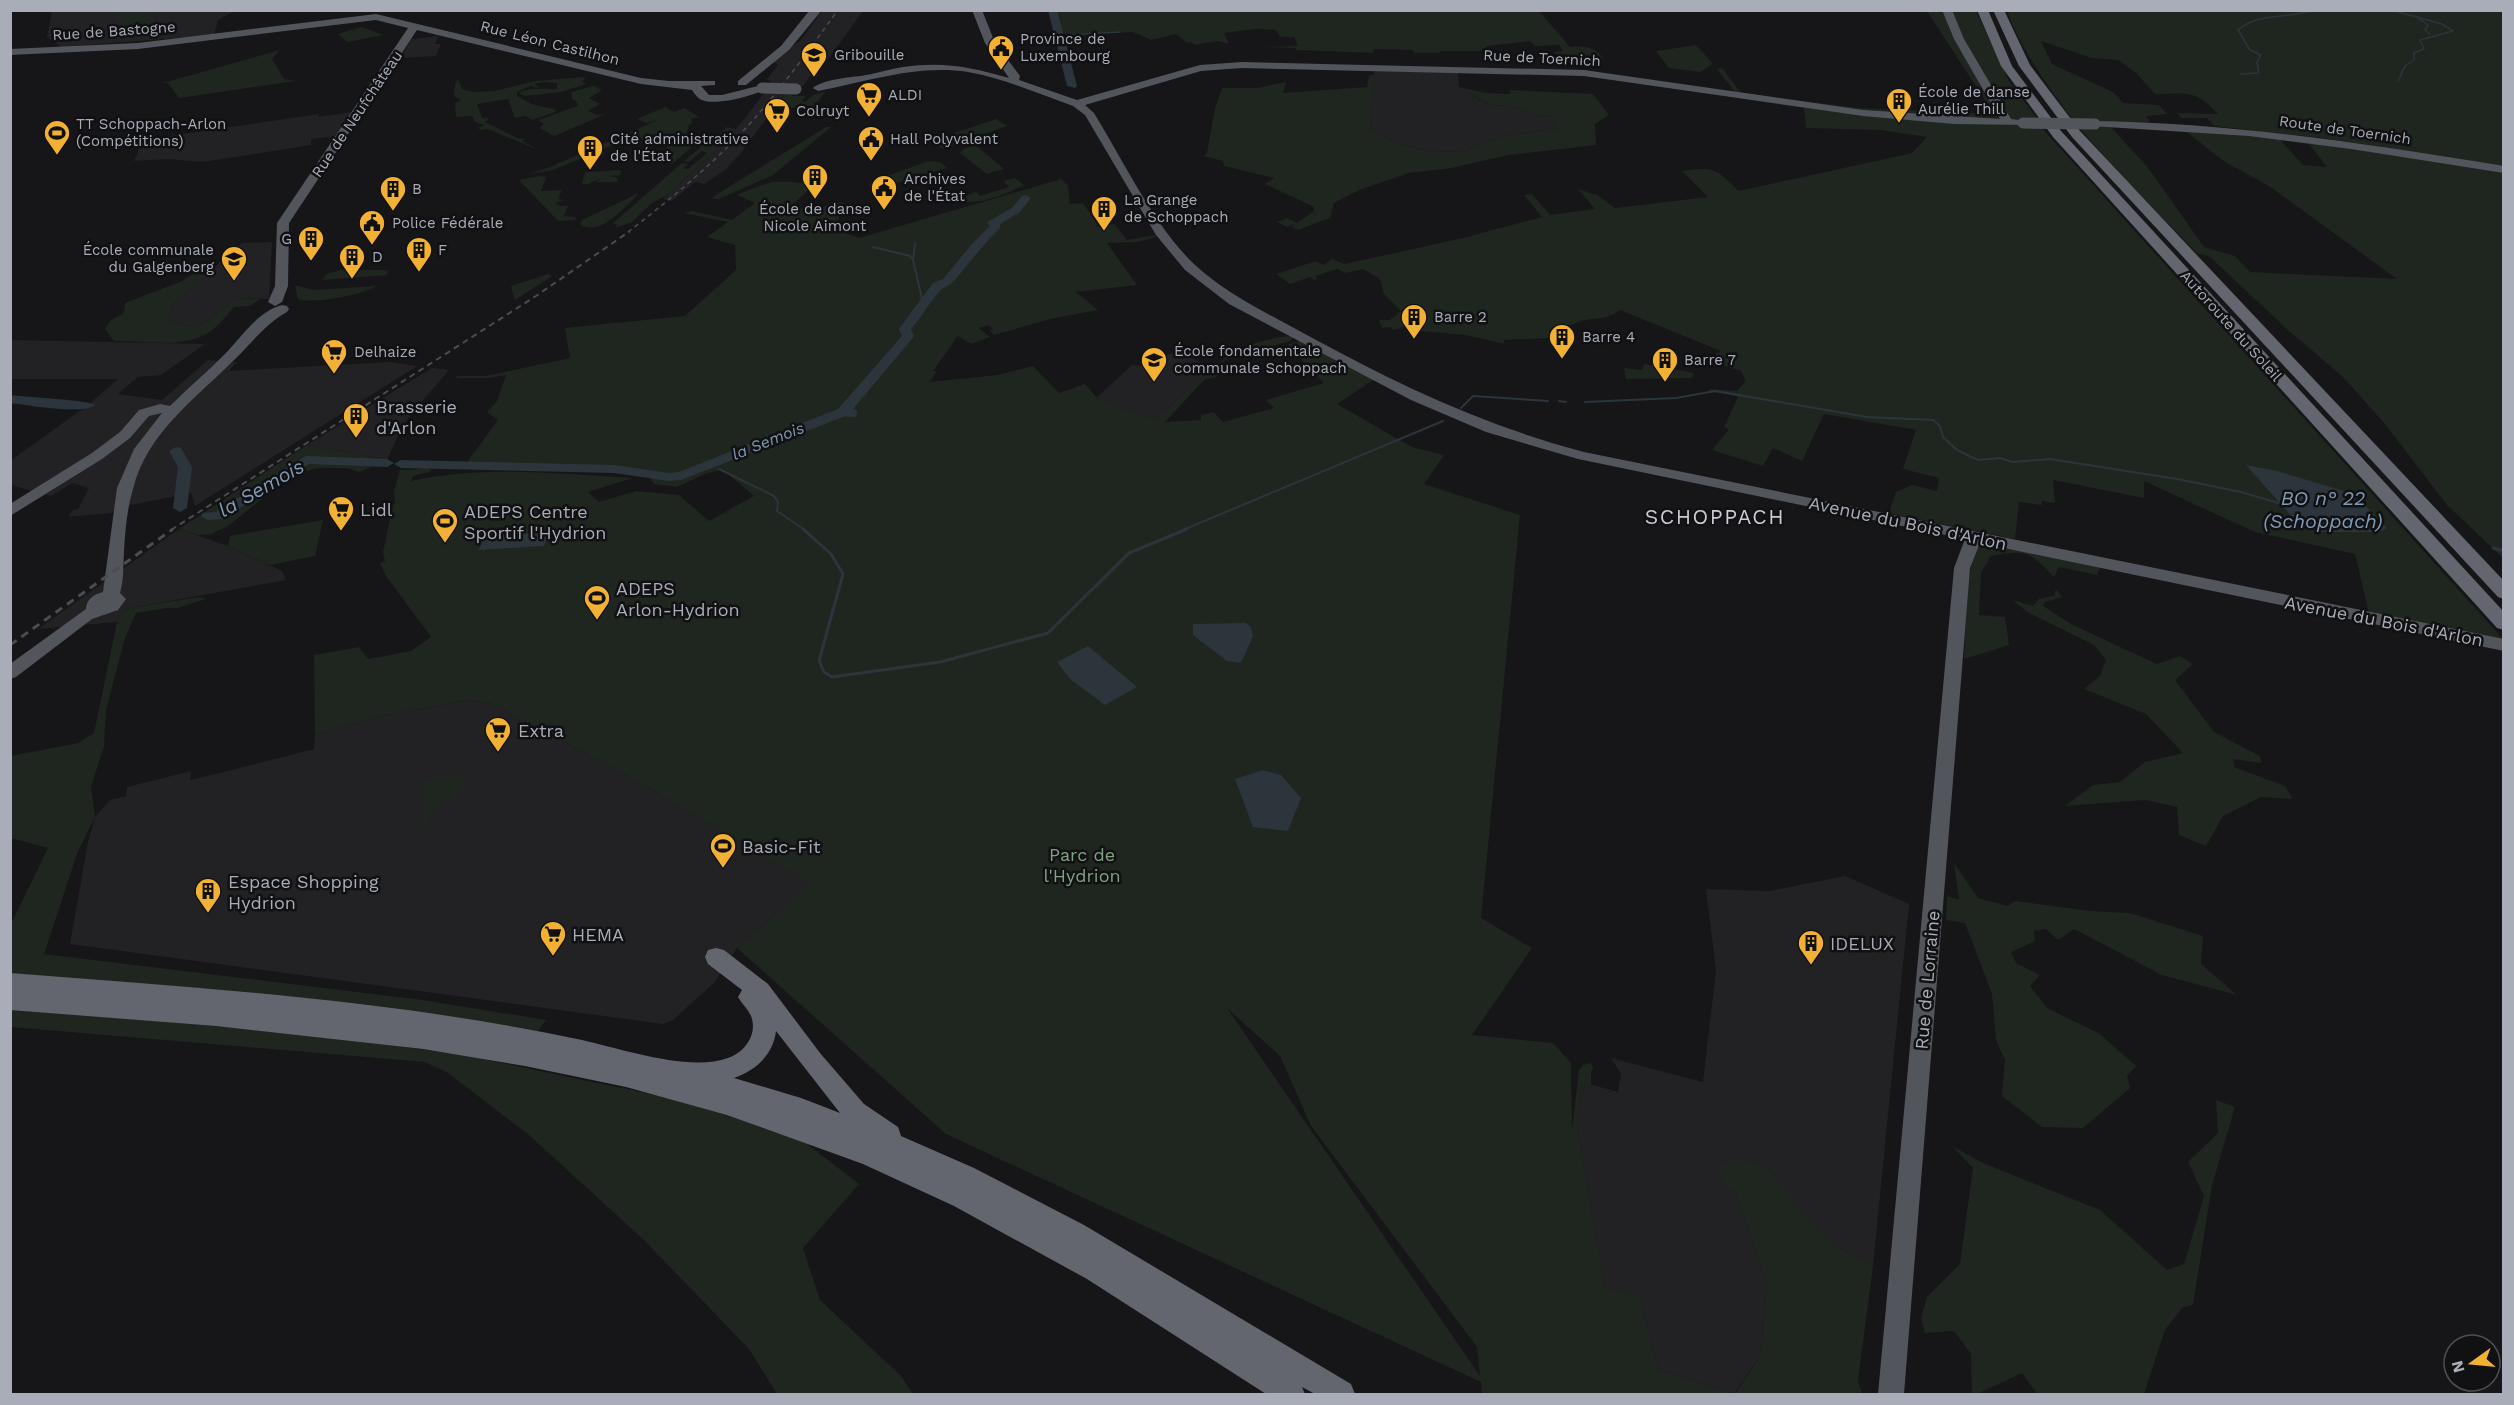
<svg xmlns="http://www.w3.org/2000/svg" width="2514" height="1405" font-family="'Work Sans',sans-serif">
<rect width="100%" height="100%" fill="#161618"/>
<!-- built -->
<g fill="#222225">
<path d="M52 11H235L218 20 214 35 61 47 47 37Z"/>
<path d="M822 11H863L829 58 816 68 803 86 791 85 741 153 725 170 704 184 695 182 672 201 663 199 711 155 736 129 770 86 772 82 767 79 778 65 773 61 801 40Z"/>
<path d="M438 36 435 44H441L436 56 399 58 412 39Z"/>
<path d="M1374 70 1458 71 1459 87 1489 105 1513 106 1536 116 1551 115 1558 129 1502 136 1464 152 1428 151 1394 142 1370 129Z"/>
<path d="M352 112 334 139H329L328 137 311 139V145L203 162 168 159 134 161 143 140 319 114 318 117Z"/>
<path d="M272 242 269 299 237 298 198 327 166 322 173 304 242 243Z"/>
<path d="M11 340 205 344 161 375 138 377 118 394 162 400 208 360 237 362 229 371 390 362 417 366 195 506 191 493 126 506 111 513 68 517 73 510 78 509 89 488 72 483 51 496 11 485 10 461 88 405 118 379H11Z"/>
<path d="M1178 351 1212 369 1155 419 1095 399 1132 365 1139 366Z"/>
<path d="M432 368 449 370 411 414 400 431 387 460 307 445Z"/>
<path d="M179 529 228 546 282 571 286 580 125 609 117 622 38 629Z"/>
<path d="M468 700 493 704 637 781 811 883 737 948 714 983 673 1020 663 1024 70 944 88 842 95 817 110 800 126 796 127 787 191 771 190 780 220 773 314 749 315 735 376 717Z"/>
<path d="M1845 876 1909 904 1873 1266 1837 1247 1814 1227 1768 1168 1734 1190 1767 1284 1761 1355 1734 1394 1658 1369 1639 1295 1605 1290 1577 1125 1582 1082 1618 1092 1621 1074 1611 1058 1703 1082 1716 970 1706 889 1769 891Z"/>
</g>
<!-- green -->
<g fill="#1e261f" fill-rule="evenodd">
<path d="M113 11H149L163 32 130 37Z"/>
<path d="M1056 11H1539L1570 47C1585 46 1594 46 1604 59L1555 54 1554 52 1563 51 1559 45 1535 46 1530 41 1488 46 1480 51H1441L1440 53H1414L1413 50 1374 49 1373 53 1296 50 1295 48 1261 47 1298 46 1294 37H1280L1276 30 1255 29 1224 33 1229 44 1218 41 1195 45 1191 42 1187 43 1176 34 1151 40 1133 32 1066 35 1061 31Z"/>
<path d="M1927 11H1976L2009 81 2039 121 2040 126 2503 639 2369 613 2355 554 2255 532 2144 481V498L2053 480 2055 503 2042 501V505L2019 502 2015 539 1889 513 1896 492 1912 485 1937 491 1939 478 1903 469 1916 430 1824 414 1802 461 1773 448 1763 466 1712 450 1729 429 1724 427 1738 397 1724 393 1711 392 1709 389 1737 391 1746 381 1741 371 1717 363 1704 361 1721 351 1620 310C1605 322 1594 316 1578 322 1568 326 1560 328 1549 330L1550 338 1504 340V344L1466 335 1420 331 1412 325 1393 330 1391 327 1382 328 1379 320H1390L1401 311 1384 294 1380 279 1363 269 1346 273 1337 269 1315 276 1318 279 1314 280 1310 277 1290 284 1276 274 1316 261 1323 265 1332 259 1344 264 1459 239 1542 217 1524 195 1532 194 1550 215 1595 209 1578 189 1597 195 1615 208 1708 197 1682 171C1715 166 1716 169 1739 191L1912 153 1927 137 1881 130 1806 128 1804 108 1736 98 1735 92 1716 68 1723 69 1741 93 1859 108 1994 114Z"/>
<path d="M2007 11H2503V167L2323 138 2214 126 2207 118H2181L2177 113 2218 114C2195 89 2187 94 2155 94L2136 73 2118 60 2092 58 2041 41 2052 64 2113 92 2123 103 2159 105 2167 114 2146 116 2150 122 2073 121C2048 85 2022 52 2007 11Z"/>
<path d="M361 27 383 35 348 42 338 34Z"/>
<path d="M1696 45 1713 64 1700 72 1669 68 1656 51Z"/>
<path d="M280 50 272 59 284 79 295 81 179 98 168 83H163Z"/>
<path d="M1369 75H1374L1370 129 1394 142 1427 151 1464 152 1502 136 1558 129 1551 115 1536 116 1513 106 1490 105 1459 87 1486 93 1510 94V90L1593 94 1609 115 1595 124 1596 145 1508 155 1452 168 1409 173 1359 190 1334 203 1330 218 1298 230 1292 227 1295 224 1287 227 1277 222 1287 218 1297 223 1314 211V207L1265 184 1274 178 1224 166 1223 161 1203 156 1207 153 1215 108 1222 88H1257L1286 82 1283 93 1367 87Z"/>
<path d="M583 77 586 78 582 81 586 84 561 92 525 96 519 94C527 86 546 90 557 89V83L544 82 534 84 541 88 533 87 532 85 517 92V96L534 105 555 109V112L532 120 525 116 515 118 508 99 477 104 482 118H488V120L485 122 517 138 525 139 522 141 541 151 488 129 481 130 478 128 485 125 475 122 472 116 456 117 455 103 461 100 454 96 455 84 458 79 462 89 473 92 494 91 536 81Z"/>
<path d="M593 86H599L595 87 602 90 589 98 600 104 588 111 597 115 606 114 554 136 539 128 544 124 538 120 578 106 576 101 572 99 571 92Z"/>
<path d="M787 91H795L792 96H806L802 101 805 102 813 95 826 91 813 108 776 107Z"/>
<path d="M665 107 674 112 684 108 699 117 691 119 692 123 689 125 685 142 692 147 672 164 660 161 651 164 665 157 668 142H672L673 137 638 140 632 137 553 170 526 175 550 167 660 119 647 123 637 119Z"/>
<path d="M996 119 1007 126 943 149 931 141Z"/>
<path d="M2078 126H2110L2149 169 2204 247 2235 256 2250 272 2397 279 2269 186 2225 162 2184 130 2278 137 2303 165 2327 167 2304 138 2503 172V558L2447 505 2385 424 2343 377 2288 330 2210 257 2197 253 2122 177Z"/>
<path d="M727 127 736 129 711 155 667 195 652 203 632 222 615 228 617 224H612L682 163 688 164 683 168 688 169 707 153 702 151 689 162 684 161 700 148 701 139 719 134Z"/>
<path d="M826 127H831L773 175 719 199H712L714 196Z"/>
<path d="M974 146 978 147 1004 169 987 174 960 153 965 148Z"/>
<path d="M928 161 940 162 947 168 893 184 869 187 871 182Z"/>
<path d="M621 170 620 175 609 176 618 178 617 182H595L604 177 588 184H582L585 172Z"/>
<path d="M539 176 546 177 541 191 564 190 561 191 558 199 564 200 555 203 561 206H568L564 216 576 217 575 220 558 221 519 180Z"/>
<path d="M1015 178 1024 185 1022 186C1005 195 972 208 954 199L976 192 980 196 1009 187 1003 181Z"/>
<path d="M1061 179 1068 186 1070 204 1083 203 1097 224 1096 227 1114 224 1127 240 1155 235 1156 237 1137 242 1107 243 1137 285 1076 292 1098 310 1054 318 994 335 990 331 993 329 988 325 979 328 990 337 971 344 958 336 933 371H937L930 382 998 375 1033 366 1059 393 1085 384 1097 398 1096 399 1155 419 1228 355C1245 345 1274 336 1294 336L1290 341 1224 360 1222 375 1204 380 1165 422 1201 420V415L1214 412 1223 422 1274 408 1266 400 1324 383 1287 345 1302 340 1375 379 1337 404 1412 447 1444 455 1424 484 1520 515 1481 918 1532 948 1472 1035 1553 1043 1571 1063 1572 1130 1579 1070 1583 1065 1591 1063 1593 1068 1591 1073V1085L1582 1083 1577 1125 1605 1289 1639 1295 1658 1369 1734 1394H1482L1481 1382 946 1134 737 948 810 883 637 781 493 704 468 700 376 717 315 735 314 655 359 647 368 659 411 651 431 637 386 576 380 563 385 562 383 552 393 505 395 504 394 492 400 470H413L427 467 432 471 413 476 411 481C484 465 560 474 633 478L588 492 599 502 636 491 679 495 709 521 754 496 723 470 707 473 677 487 654 484 649 476 624 472 462 469 498 420 487 412 497 401 506 375 488 378H456L457 376H486L570 358 565 328 685 316 736 270 735 245 707 237 728 222 684 213 692 211 732 220 755 203 737 195C773 180 775 179 814 185L791 206 817 210 829 204 843 202 837 224H846L842 228 845 233 859 238ZM1227 1008 1280 1056 1311 1126 1477 1347 1480 1376Z"/>
<path d="M637 194H639C625 206 601 237 580 225L582 220Z"/>
<path d="M209 264 216 267 173 304 167 322 198 327 237 298 260 299 250 306 234 307C227 315 220 324 211 331 185 350 145 340 114 341L105 329 111 320 124 313 125 303 180 282Z"/>
<path d="M340 270H384L388 271 387 275 322 280 327 274Z"/>
<path d="M548 274 552 276 515 300 511 286Z"/>
<path d="M295 285 313 290 377 286C365 294 311 305 298 299Z"/>
<path d="M1644 364 1694 373 1692 378 1626 379 1624 368 1642 370Z"/>
<path d="M307 445 387 460 359 472 347 468H319L294 473 228 526 211 534 198 535 179 529Z"/>
<path d="M323 520 315 556 270 565 228 546 230 536Z"/>
<path d="M1989 544 2101 566 2097 575 2059 567 2054 577C2030 552 2026 549 1991 556L1981 573 1979 615 2005 617 2009 645 1964 659C1966 632 1965 572 1976 550 1979 545 1984 545 1989 544Z"/>
<path d="M2056 589 2062 597 2045 602 2043 606 2073 625 2157 664 2180 656 2193 664 2175 680 2214 732 2260 756 2261 763 2233 759 2234 767 2285 786 2293 799 2261 797 2223 816 2206 846 2179 835 2177 807 2145 800 2065 806 2093 785 2120 782 2145 762 2183 753 2146 714 2084 689 2100 676 2106 660 2094 645 2027 612 2013 600 2033 606 2039 599 2054 596Z"/>
<path d="M198 597 206 599 177 608H167L136 613 125 638 106 710 104 746 91 787 95 817 78 851 44 954 423 1000 546 1020 537 1032 11 974 10 926 48 848 11 838V756L78 743 94 733 117 622 125 609Z"/>
<path d="M452 773 473 782 427 817 431 821 421 828H415L423 823 422 781Z"/>
<path d="M1954 863 1978 898 2008 906 2015 901 2090 911 2130 913 2203 936 2201 964 2237 995 2162 975 2074 929 2058 940 2046 929 2034 931 2035 941 2011 952 2016 963 2040 975 2030 986 2047 1008 2100 1034 2136 1066 2127 1076 2130 1088 2083 1128 2042 1127 2002 1096 2005 1060 1996 1040 1992 994 1965 923 1946 920 1947 896 1959 900Z"/>
<path d="M10 1008 295 1033 464 1055 679 1100 794 1134 859 1184 803 1248 820 1300 901 1376 913 1394H777L749 1349 645 1241 529 1135 448 1073 425 1062 11 1027Z"/>
<path d="M2216 1100 2235 1107 2212 1185 2193 1305 2183 1307 2165 1330 2144 1394H2037L2022 1373 1977 1394H1972L1971 1354 1954 1331 1925 1333 1921 1318 1927 1297 1960 1264 1973 1168 1952 1146 1983 1163 2100 1210 2167 1270 2184 1264 2204 1196 2188 1162 2218 1133Z"/>
<path d="M1733 1158 1768 1168 1815 1227 1837 1247 1873 1266 1858 1380 1862 1394H1735L1761 1355 1767 1284 1734 1190 1725 1188 1717 1168Z"/>
</g>
<!-- water -->
<g fill="#2c353c">
<path d="M2246 465 2277 471 2354 494 2387 528 2380 532H2317L2294 519Z"/>
<path d="M549 532 544 546 479 550 484 536Z"/>
<path d="M1246 623 1251 627 1253 636 1241 663 1227 661 1193 635V624Z"/>
<path d="M1088 646 1137 687 1105 705 1070 679 1057 662Z"/>
<path d="M1263 770 1281 775 1301 798 1288 831 1253 827 1235 779Z"/>
</g>
<g fill="none" stroke-linecap="round" stroke-linejoin="round">
<!-- stream-far2 -->
<g stroke="#2c353c" stroke-width="1.5">
<path d="M2391 10 2442 24 2453 31 2420 40 2424 49 2414 53V60L2405 66 2398 81"/>
<path d="M2419 19 2428 25 2425 30 2430 34"/>
<path d="M1069 35 1120 32"/>
<path d="M1059 37 1064 36"/>
<path d="M2241 74 2259 73 2257 62 2261 55 2250 50 2238 30C2258 12 2290 19 2314 10"/>
</g>
<!-- stream-far1 -->
<g stroke="#2c353c" stroke-width="2">
<path d="M873 247 910 256 913 260 923 303"/>
<path d="M913 260 915 244"/>
<path d="M1559 401 1566 402"/>
<path d="M1585 402 1676 398 1715 391 1867 417 1933 420 1940 426 1943 437 1957 450 1978 460 2000 458 2013 462 2050 459 2177 479 2241 492 2282 504"/>
<path d="M1461 408 1473 396 1548 401"/>
<path d="M710 464 715 466"/>
<path d="M719 469 774 496 778 502 777 511 805 530"/>
<path d="M1183 530 1443 421"/>
</g>
<!-- stream -->
<g stroke="#2c353c" stroke-width="3">
<path d="M803 529 831 554 843 574 819 661 824 672 832 677 940 662 1048 633 1129 553 1187 529"/>
<path d="M2493 548 2504 551"/>
</g>
<!-- canal -->
<path stroke="#2c353c" stroke-width="8" d="M843 412 853 413"/>
<!-- river -->
<g fill="#2c353c" fill-rule="evenodd">
<path d="M1048 10H1057L1077 86 1075 88 1067 86Z"/>
<path d="M1026 195 1031 198 1020 212 1000 224V228C983 245 969 263 954 281 949 286 943 287 939 292 928 304 922 317 911 329L914 336 912 339 848 415 681 480 669 481 614 473 401 468 394 464 401 460 614 465 669 473 679 472 838 409 902 336 899 329 933 283 943 279 971 245 990 226 987 223 989 221 1012 208 1022 196Z"/>
<path d="M10 395C24 397 89 400 95 405 84 415 27 405 10 403Z"/>
<path d="M176 447 181 448 192 467 187 508 180 512 173 508 178 467 169 451Z"/>
<path d="M306 456 387 459 394 463 387 467 309 464 223 519 208 520 201 516 203 513 215 512Z"/>
</g>
<!-- major -->
<g fill="#53555c" fill-rule="evenodd">
<path d="M822 10 789 50 746 85H738V81L781 46 809 11Z"/>
<path d="M972 10H982L995 43 1020 76 1019 80 1077 100 1200 65 1242 62 1584 70 1863 110 2000 119 1954 39 1942 10H1952L1964 39 2011 119 2027 121V125L1954 124 1863 116 1584 76 1242 68 1201 71 1085 105 1094 113C1123 160 1155 227 1194 264 1226 294 1267 313 1305 334 1397 384 1482 425 1584 452L2504 639V651L1980 543 1970 568 1904 1394H1878L1954 568 1965 539 1578 459 1486 432 1411 400 1229 304 1185 270 1156 235 1085 115 1073 106C1039 94 1003 78 968 72 917 64 866 82 818 91L813 88C822 80 849 77 861 76 875 74 889 69 903 67 942 61 972 67 1009 78L985 43Z"/>
<path d="M376 14 641 78 669 81H715V85L701 86 709 95H722L762 85 767 88C756 96 715 106 702 100 697 98 695 94 692 90L641 84 417 30 289 223 288 286 282 302 275 306 268 302 275 286 277 223 408 28 376 20 138 49 10 55V49L138 43Z"/>
<path d="M2095 121C2233 123 2368 144 2504 166V173L2351 149 2249 136 2091 126 2089 124Z"/>
<path d="M282 305 287 306 289 309 287 312C265 324 251 344 233 361 194 400 147 433 133 489 127 509 125 531 124 552 123 566 124 580 120 593L126 599 118 610 92 619 16 677 10 679V664L86 609C86 599 95 594 103 592L117 488 134 449 162 413 149 416 130 438 102 459 10 516V504L92 453 120 432 139 410 160 404 170 406C188 388 207 372 225 354 242 337 258 311 282 305Z"/>
</g>
<!-- highway -->
<g fill="#63666e" fill-rule="evenodd">
<path d="M1977 10H1988L2012 66 2061 131 2504 612V630L2497 628 2053 137 2001 66Z"/>
<path d="M1993 10H2004L2030 65 2080 131 2504 581V599L2498 597 2072 137 2019 66Z"/>
<path d="M716 948 724 950 768 984 820 1053 864 1104 898 1127 901 1136 974 1168 1084 1225 1351 1384 1355 1394H1315L1302 1387 1305 1394H1266L1087 1279 954 1206 863 1164 727 1115 626 1087 525 1066 423 1049 216 1026 10 1010V973C201 988 394 1000 582 1040 622 1049 689 1072 728 1058 745 1052 758 1034 751 1016 748 1009 742 1004 738 997L742 990 708 964 705 957 708 950ZM776 1031 840 1113 801 1098 734 1078C756 1070 773 1055 776 1031Z"/>
</g>
<!-- rail-far2 -->
<path stroke="#4a4c52" stroke-width="1.5" stroke-dasharray="4.5 4" stroke-linecap="butt" d="M628 232C672 198 717 161 754 119 784 85 811 47 838 10"/>
<!-- rail-far1 -->
<path stroke="#4a4c52" stroke-width="2" stroke-dasharray="6 4.5" stroke-linecap="butt" d="M171 530 536 296 630 231"/>
<!-- rail -->
<path stroke="#4a4c52" stroke-width="3" stroke-dasharray="8 6" stroke-linecap="butt" d="M10 645 173 529"/>
<!-- major-bridge -->
<g stroke="#53555c" stroke-width="11">
<path d="M762 88 796 89"/>
<path d="M2023 123 2095 124"/>
</g>
</g>
<!-- icons -->
<defs>
<g id="civic-pin" transform="scale(1.35)"><path d="M0 17L-7.5 6A9.5 9.5 0 1 1 7.5 6Z" fill="#f2b134" stroke="#111113"/><path d="M-.6-6.5H3V-4.5H.6V-3L4-1V1h2V6H-6V1h2V-1L-.6-3ZM-1.2 2.5V6h2.4V2.5Z" fill="#111"/></g>
<g id="school-pin" transform="scale(1.35)"><path d="M0 17L-7.5 6A9.5 9.5 0 1 1 7.5 6Z" fill="#f2b134" stroke="#111113"/><path d="M0-5L7-2L0 1L-7-2ZM-4 1L0 2.5L4 1V4Q0 6-4 4Z" fill="#111"/></g>
<g id="supermarket-pin" transform="scale(1.35)"><path d="M0 17L-7.5 6A9.5 9.5 0 1 1 7.5 6Z" fill="#f2b134" stroke="#111113"/><path d="M-6-5.5h2.5l.6 2H6L4.5 2H-2.5L-4.4-4H-6ZM-1.5 3.2a1.3 1.3 0 1 0 .1 0ZM3 3.2a1.3 1.3 0 1 0 .1 0Z" fill="#111"/></g>
<g id="building-pin" transform="scale(1.35)"><path d="M0 17L-7.5 6A9.5 9.5 0 1 1 7.5 6Z" fill="#f2b134" stroke="#111113"/><path d="M-4-6H4V6H1V3H-1V6H-4ZM-2.5-4.3h1.7v1.8h-1.7ZM.8-4.3h1.7v1.8H.8ZM-2.5-1h1.7V.8h-1.7ZM.8-1h1.7V.8H.8Z" fill="#111"/></g>
<g id="stadium-pin" transform="scale(1.35)"><path d="M0 17L-7.5 6A9.5 9.5 0 1 1 7.5 6Z" fill="#f2b134" stroke="#111113"/><path d="M0-5a6.5 5 0 1 0 0 10a6.5 5 0 1 0 0-10ZM-3.5-1.8h7v3.6h-7Z" fill="#111"/></g>
</defs>
<g fill-rule="evenodd">
<use href="#civic-pin" x="1001" y="48"/>
<use href="#school-pin" x="814" y="55"/>
<use href="#supermarket-pin" x="869" y="95"/>
<use href="#building-pin" x="1899" y="101"/>
<use href="#supermarket-pin" x="777" y="111"/>
<use href="#stadium-pin" x="57" y="133"/>
<use href="#civic-pin" x="871" y="139"/>
<use href="#building-pin" x="590" y="148"/>
<use href="#building-pin" x="815" y="177"/>
<use href="#civic-pin" x="884" y="188"/>
<use href="#building-pin" x="393" y="189"/>
<use href="#building-pin" x="1104" y="209"/>
<use href="#civic-pin" x="372" y="223"/>
<use href="#building-pin" x="311" y="239"/>
<use href="#building-pin" x="419" y="250"/>
<use href="#building-pin" x="352" y="257"/>
<use href="#school-pin" x="234" y="259"/>
<use href="#building-pin" x="1414" y="317"/>
<use href="#building-pin" x="1562" y="337"/>
<use href="#supermarket-pin" x="334" y="352"/>
<use href="#school-pin" x="1154" y="360"/>
<use href="#building-pin" x="1665" y="360"/>
<use href="#building-pin" x="356" y="416"/>
<use href="#supermarket-pin" x="341" y="509"/>
<use href="#stadium-pin" x="445" y="521"/>
<use href="#stadium-pin" x="597" y="598"/>
<use href="#supermarket-pin" x="498" y="730"/>
<use href="#stadium-pin" x="723" y="846"/>
<use href="#building-pin" x="208" y="891"/>
<use href="#supermarket-pin" x="553" y="934"/>
<use href="#building-pin" x="1811" y="943"/>
</g>
<g text-anchor="middle" dominant-baseline="central" stroke-width="5" stroke-linejoin="round" paint-order="stroke">
<!-- far-street labels -->
<g font-size="15" fill="#a8adb8" stroke="#111113">
<text transform="translate(114 31) rotate(-4)">Rue de Bastogne</text>
<text transform="translate(550 43) rotate(14)">Rue Léon Castilhon</text>
<text transform="translate(1542 58) rotate(3)">Rue de Toernich</text>
<text transform="translate(357 114) rotate(-56)">Rue de Neufchâteau</text>
<text transform="translate(2345 130) rotate(8)">Route de Toernich</text>
<text transform="translate(2231 326) rotate(48)">Autoroute du Soleil</text>
</g>
<!-- far-poi labels -->
<g font-size="15" fill="#a8adb8" stroke="#111113" text-anchor="start">
<text x="1020" y="39">Province de<tspan x="1020" dy="17">Luxembourg</tspan></text>
<text x="834" y="55">Gribouille</text>
<text x="1918" y="92">École de danse<tspan x="1918" dy="17">Aurélie Thill</tspan></text>
<text x="888" y="95">ALDI</text>
<text x="796" y="111">Colruyt</text>
<text x="76" y="124">TT Schoppach-Arlon<tspan x="76" dy="17">(Compétitions)</tspan></text>
<text x="610" y="139">Cité administrative<tspan x="610" dy="17">de l'État</tspan></text>
<text x="890" y="139">Hall Polyvalent</text>
<text x="904" y="179">Archives<tspan x="904" dy="17">de l'État</tspan></text>
<text x="412" y="189">B</text>
<text x="1124" y="200">La Grange<tspan x="1124" dy="17">de Schoppach</tspan></text>
<text x="815" y="209" text-anchor="middle">École de danse<tspan x="815" dy="17">Nicole Aimont</tspan></text>
<text x="392" y="223">Police Fédérale</text>
<text x="292" y="239" text-anchor="end">G</text>
<text x="214" y="250" text-anchor="end">École communale<tspan x="214" dy="17">du Galgenberg</tspan></text>
<text x="438" y="250">F</text>
<text x="372" y="257">D</text>
<text x="1434" y="317">Barre 2</text>
<text x="1582" y="337">Barre 4</text>
<text x="1174" y="351">École fondamentale<tspan x="1174" dy="17">communale Schoppach</tspan></text>
<text x="354" y="352">Delhaize</text>
<text x="1684" y="360">Barre 7</text>
</g>
<!-- far-water labels -->
<g font-size="16" font-style="italic" fill="#7f9bb3" stroke="#111113">
<text transform="translate(768 441) rotate(-22)">la Semois</text>
</g>
<!-- poi labels -->
<g font-size="18" fill="#a8adb8" stroke="#111113" text-anchor="start">
<text x="376" y="406">Brasserie<tspan x="376" dy="21">d'Arlon</tspan></text>
<text x="360" y="509">Lidl</text>
<text x="464" y="511">ADEPS Centre<tspan x="464" dy="21">Sportif l'Hydrion</tspan></text>
<text x="616" y="588">ADEPS<tspan x="616" dy="21">Arlon-Hydrion</tspan></text>
<text x="518" y="730">Extra</text>
<text x="742" y="846">Basic-Fit</text>
<text x="228" y="881">Espace Shopping<tspan x="228" dy="21">Hydrion</tspan></text>
<text x="572" y="934">HEMA</text>
<text x="1830" y="943">IDELUX</text>
</g>
<!-- street labels -->
<g font-size="18" fill="#a8adb8" stroke="#111113">
<text transform="translate(1908 523) rotate(12)">Avenue du Bois d'Arlon</text>
<text transform="translate(2384 621) rotate(11)">Avenue du Bois d'Arlon</text>
<text transform="translate(1927 980) rotate(-85)">Rue de Lorraine</text>
</g>
<!-- park labels -->
<g font-size="18" fill="#7fa381" stroke="#111113">
<text x="1082" y="854">Parc de<tspan x="1082" dy="21">l'Hydrion</tspan></text>
</g>
<!-- water labels -->
<g font-size="20" font-style="italic" fill="#7f9bb3" stroke="#111113">
<text transform="translate(261 488) rotate(-30)">la Semois</text>
<text x="2323" y="498">BO n° 22<tspan x="2323" dy="23">(Schoppach)</tspan></text>
</g>
<!-- quarter labels -->
<g font-size="21" letter-spacing="1.5" fill="#c9ccd4" stroke="#111113">
<text x="1715" y="516">SCHOPPACH</text>
</g>
</g>
<!-- border -->
<rect width="2514" height="1405" fill="none" stroke="#a8adb8" stroke-width="24"/>
<!-- north arrow -->
<g transform="translate(2472 1363) rotate(255)"><circle r="28" fill="#111113" stroke="#4d4f55" stroke-width="1.5"/>
<path d="M0-4.5L10 22L0 15L-10 22Z" fill="#f2b134"/>
<text y="-9" font-size="16" font-weight="bold" text-anchor="middle" fill="#a8adb8">N</text>
</g>
</svg>
